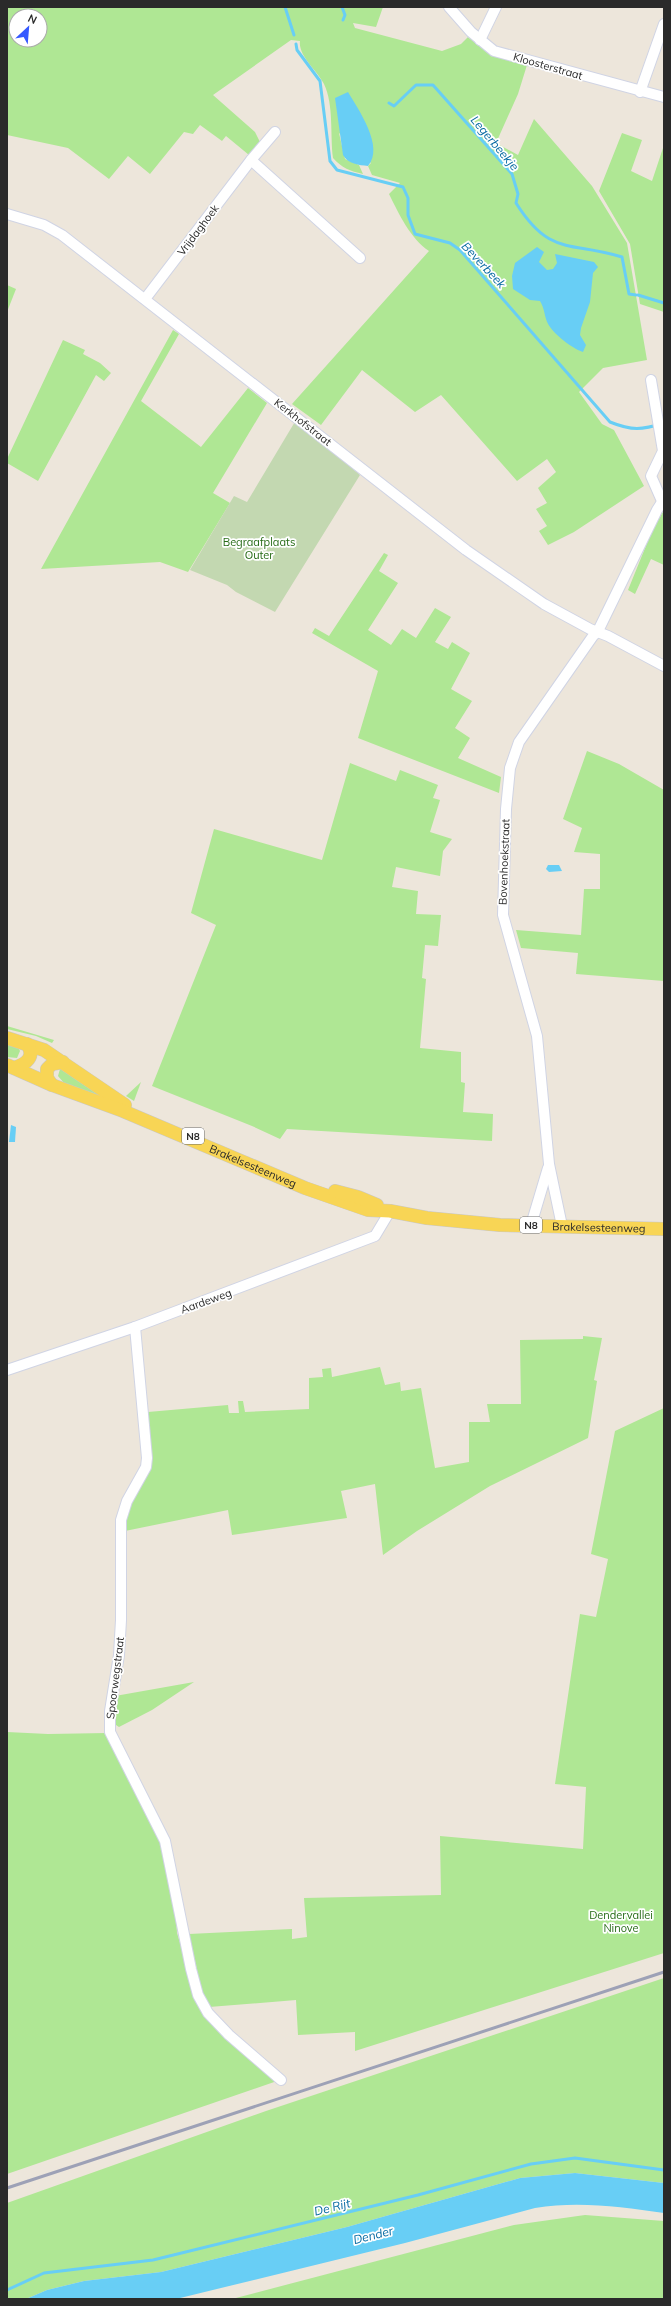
<svg xmlns="http://www.w3.org/2000/svg" width="671" height="2306" font-family="Mulish,sans-serif">
<rect width="100%" height="100%" fill="#ede6db"/>
<!-- green -->
<g fill="#afe794" fill-rule="evenodd">
<path d="M7 7H383L376 27 353 23 355 28 442 51 461 44 468 37C489 53 501 59 527 65L518 94 496 143 518 155 534 119 592 186 627 243 647 360 603 368 579 392 602 424 614 430 644 486 574 532 548 545 539 531 547 526 536 509 547 503 538 488 556 472 547 459 517 481 441 395 415 412 362 370 321 425 292 404 429 251C410 238 399 214 389 194L400 183 372 175 368 166 371 163 339 133 345 159 359 165 363 174C350 171 342 168 333 158 330 134 334 105 324 84 318 71 298 56 300 41L291 40 213 95 255 132 260 142 249 155 226 136 222 141 200 125 193 134 184 132 150 174 128 156 109 179 68 148 7 135ZM16 16H40V40H16Z"/>
<path d="M622 133 642 140 631 171 652 181 664 145V312L640 304 630 244 599 191Z"/>
<path d="M7 285 16 289 7 312Z"/>
<path d="M173 330 179 334 141 401 201 447 248 388 267 403 213 493 230 503 188 572 160 562 41 569Z"/>
<path d="M63 340 85 350 83 354 100 363 111 373 104 381 96 375 38 481 7 463V459Z"/>
<path d="M664 510V565L651 559 635 594 628 590 652 531Z"/>
<path d="M384 553 388 555 379 571 398 583 368 630 391 645 402 629 416 638 435 608 451 617 435 642 448 649 452 642 470 653 451 689 472 701 455 728 470 738 458 758 501 777 499 793 358 738 378 671 312 633 315 628 329 636Z"/>
<path d="M587 751 619 764 664 790V981L576 974 578 953 521 948 516 930 581 935 584 889H600V854L574 852 582 828 563 819Z"/>
<path d="M350 763 396 781 400 770 438 785 433 798 440 800 430 832 452 839 443 851 440 876 396 867 392 887 418 891 416 914 441 915 438 946 425 945 422 978 426 979 420 1048 461 1052V1082L465 1083 463 1112 493 1114 492 1141 287 1129 280 1139 252 1126 152 1086 216 925 191 913 214 829 322 860Z"/>
<path d="M7 1026 54 1040 52 1043 36 1036 7 1029Z"/>
<path d="M7 1042 18 1047 20 1051 17 1058 7 1057Z"/>
<path d="M60 1069H63L108 1100 64 1083 58 1076Z"/>
<path d="M141 1082 134 1101 126 1096Z"/>
<path d="M583 1336 602 1338 594 1380 597 1381 588 1438 490 1486 417 1531 383 1555 375 1484 341 1491 347 1518 232 1535 228 1510 125 1531V1519L128 1505 152 1459 148 1412 228 1405 229 1413H239L238 1401H243L245 1412 309 1409V1378L323 1377 322 1369 331 1368 332 1377 380 1367 385 1385 400 1382 401 1391 421 1388 435 1468 469 1462V1422H490L487 1404H521L520 1340 583 1339Z"/>
<path d="M664 1408V1953L355 2051V2032L298 2035 296 2000 209 2007 201 1988 189 1934 292 1929V1939L307 1937 304 1898 441 1895 440 1836 583 1849 586 1787 555 1784 580 1614 596 1617 608 1559 591 1554 615 1431Z"/>
<path d="M194 1682 152 1710 119 1727 113 1723 115 1696Z"/>
<path d="M7 1732 48 1734 107 1733 162 1842 176 1916 177 1933 199 2005C215 2037 251 2058 277 2081L7 2174Z"/>
<path d="M664 1978V2183L575 2173 520 2178 347 2227 161 2272 84 2281 47 2290 26 2299H7V2203L266 2111Z"/>
<path d="M585 2215 664 2221V2299H232L514 2225Z"/>
</g>
<!-- cemetery -->
<path fill="#c3d8b1" d="M296 420 360 475 275 612 236 592 227 585 190 570 234 496 247 502Z"/>
<!-- water -->
<g fill="#68cef5">
<path d="M348 92C358 109 385 147 368 166 359 165 348 164 343 155L335 98Z"/>
<path d="M537 247 544 252 539 262 547 270 553 269 557 263 555 254 594 262 598 267 593 273 590 302 581 328 580 335 586 345 583 352C571 348 549 331 546 319 544 312 544 308 540 301L530 300 513 289 512 276 515 263Z"/>
<path d="M548 865H559L562 871 549 872 546 869Z"/>
<path d="M11 1125 16 1127 15 1142H9Z"/>
<path d="M575 2173 664 2183V2213C621 2207 579 2201 535 2208L405 2243 176 2299H26L47 2290 84 2281 161 2272 347 2227 520 2178Z"/>
</g>
<g fill="none" stroke-linecap="round" stroke-linejoin="round">
<!-- stream -->
<g stroke="#68cef5" stroke-width="3">
<path d="M285 7 294 35"/>
<path d="M342 7 345 15 343 20"/>
<path d="M296 44 297 50 320 81 330 161 337 170 403 187 408 198V215L415 234 450 243 460 250 610 422C632 431 642 430 664 423"/>
<path d="M389 103 394 106 416 85H433L512 174 518 194 516 203C550 257 570 241 622 257L629 294 636 295"/>
<path d="M638 295 664 303"/>
<path d="M7 2290 44 2273 153 2260 418 2195 531 2164 575 2158 664 2170"/>
</g>
<!-- minor casing -->
<g stroke="#d0d4e4" stroke-width="12">
<g id="minor">
<path d="M449 7 471 32 494 51 664 97"/>
<path d="M480 40 496 7"/>
<path d="M640 92 664 24"/>
<path d="M251 160 360 258"/>
<path d="M7 214 44 225 62 235 466 550 544 604 590 629 608 636 664 666"/>
<path d="M145 299 251 160 275 132"/>
<path d="M651 380 663 451 651 476 662 501"/>
<path d="M531 1225 548 1168"/>
<path d="M562 1226 549 1164 537 1036 503 915 506 809 510 768 519 742 593 636 598 631 657 510 664 499"/>
<path d="M135 1327 147 1458 146 1467 127 1501 121 1520V1620L119 1655 110 1711V1732L165 1841 191 1969 198 1995 208 2013 229 2035 281 2080"/>
<path d="M7 1370 135 1327 375 1236 390 1211"/>
</g>
</g>
<!-- major casing -->
<g stroke="#c8c8c8" stroke-width="14">
<g id="major">
<path d="M7 1038 44 1050 125 1105"/>
<path id="s1" d="M7 1065 52 1085 123 1111 305 1188 368 1210 390 1211 427 1218 500 1225 664 1229"/>
<path d="M14 1068C26 1064 36 1057 27 1044"/>
<path d="M52 1085 47 1078V1069L52 1064 63 1062"/>
<path d="M335 1191 358 1197 377 1205"/>
</g>
</g>
<!-- minor -->
<use href="#minor" stroke="#fff" stroke-width="10"/>
<!-- major -->
<use href="#major" stroke="#f8d555" stroke-width="13"/>
<!-- rail -->
<path stroke="#9da1b6" stroke-width="3" d="M7 2188 664 1972"/>
</g>
<g text-anchor="middle" dominant-baseline="central" stroke-width="3.5" stroke-linejoin="round" paint-order="stroke">
<!-- shield labels -->
<g fill="#fff" stroke="#6a6a6a" stroke-width="1">
<rect x="182" y="1128" width="22" height="16" rx="3"/>
<rect x="520" y="1217" width="22" height="16" rx="3"/>
</g>
<g font-size="10" font-weight="bold" fill="#2a2a2a">
<text x="193" y="1136">N8</text>
<text x="531" y="1225">N8</text>
</g>
<!-- street labels -->
<g font-size="11" fill="#2a2a2a" stroke="#fff">
<text transform="translate(548 66) rotate(16)">Kloosterstraat</text>
<text transform="translate(198 230) rotate(-53)">Vrijdaghoek</text>
<text transform="translate(303 422) rotate(38)">Kerkhofstraat</text>
<text transform="translate(504 862) rotate(-88)">Bovenhoekstraat</text>
<text stroke="none"><textPath href="#s1" startOffset="266">Brakelsesteenweg</textPath></text>
<text stroke="none"><textPath href="#s1" startOffset="621">Brakelsesteenweg</textPath></text>
<text transform="translate(206 1301) rotate(-20)">Aardeweg</text>
<text transform="translate(115 1678) rotate(-83)">Spoorwegstraat</text>
</g>
<!-- park labels -->
<g font-size="11" fill="#266b16" stroke="#fff">
<text x="259" y="542">Begraafplaats<tspan x="259" dy="13">Outer</tspan></text>
<text x="621" y="1915">Dendervallei<tspan x="621" dy="13">Ninove</tspan></text>
</g>
<!-- water labels -->
<g font-size="12" font-style="italic" fill="#066aa2" stroke="#fff">
<text transform="translate(495 143) rotate(50)">Legerbeekje</text>
<text transform="translate(484 265) rotate(47)">Beverbeek</text>
<text transform="translate(332 2207) rotate(-14)">De Rijt</text>
<text transform="translate(373 2235) rotate(-14)">Dender</text>
</g>
</g>
<!-- border -->
<rect width="671" height="2306" fill="none" stroke="#2a2a2a" stroke-width="16"/>
<!-- north arrow -->
<g transform="translate(28 28) rotate(26)"><circle r="19" fill="#ffffff" stroke="#aaaaaa"/>
<path d="M0-3L7 15L0 10L-7 15Z" fill="#3659ff"/>
<text y="-6" font-size="11" font-weight="bold" text-anchor="middle" fill="#2a2a2a">N</text>
</g>
</svg>
